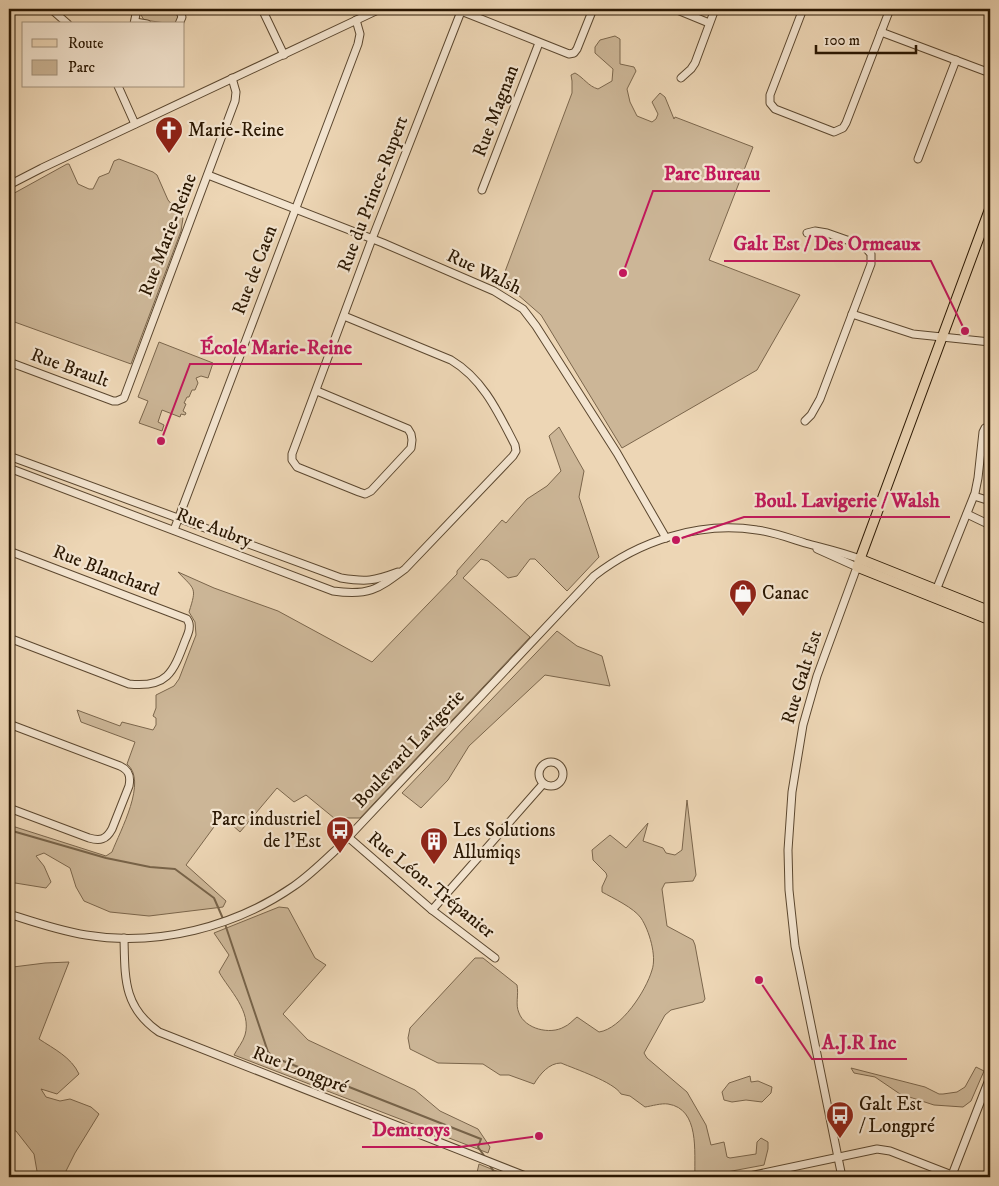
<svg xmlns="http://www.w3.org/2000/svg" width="999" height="1186" font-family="'IM FELL DW Pica',serif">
<rect width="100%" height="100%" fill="#edd6b5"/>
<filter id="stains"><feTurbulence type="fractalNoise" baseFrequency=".004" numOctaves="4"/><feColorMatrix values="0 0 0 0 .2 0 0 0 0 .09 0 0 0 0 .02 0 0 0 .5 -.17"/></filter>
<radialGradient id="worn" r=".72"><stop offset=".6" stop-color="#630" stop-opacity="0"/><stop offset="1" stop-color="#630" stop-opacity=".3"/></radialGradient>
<!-- green -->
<g fill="#ccb697" stroke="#7b664c">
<path d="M142 9H173L177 13 178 19 173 24 144 20 141 15Z"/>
<path d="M615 36 620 39V64L634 67 636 71 627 89 630 102 637 116 652 122 656 119 658 114 652 102 660 93 665 97 674 119 675 117 753 147 709 260 800 295 757 370 622 448 541 315 517 294 500 285 572 93V81L571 75 575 73C584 78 588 86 598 89L612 81 613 69 595 53V47L600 40Z"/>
<path d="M119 159 153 172 157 175 168 200 183 218 181 231 131 364 9 320V196L67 164H69L78 184 89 189H93L99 177 109 173 114 161Z"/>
<path d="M159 342 213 363 208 378 201 376 196 378 198 383 195 390H192L189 397H187L184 403 186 404 183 411 186 413 185 415 181 414 180 417 162 410 158 422 164 425 162 431 139 423 148 401 138 397Z"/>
<path d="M559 427 584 471 579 497 599 557 567 591 535 559H530L517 576 508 578 488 561 481 559 463 578 530 637 360 818H334L306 795 294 802 277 788 240 832 222 816 186 865 226 901 223 907 149 916 110 912 84 901 76 887 70 868 44 853 36 856 44 866 51 882 46 888 9 882V825L106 856 112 852C120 831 148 781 127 764L135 742 81 722 77 710 120 726 122 722 153 730 156 725V718L153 716 156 708V695L174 686 179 679 196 635 195 622 189 612C197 587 195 590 178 572L214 588 278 611 372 662 457 574V571L502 520 506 523 527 499 547 486 561 471 549 436Z"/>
<path d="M557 631 577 646 602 656 610 686 545 675 469 746 448 780 421 808 402 793Z"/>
<path d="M687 800 696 875 693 881 665 883 662 889 667 926 693 940 695 945 705 999 703 1002 671 1010 665 1015 644 1053 647 1058 687 1092 706 1125 711 1145 724 1142 727 1157 730 1158 756 1154 757 1142 761 1138 768 1142V1149L764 1165 700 1177 695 1176C694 1152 700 1109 668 1104 661 1103 652 1106 645 1107L630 1096 621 1094C614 1082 575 1069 561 1063 549 1063 540 1074 534 1084L509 1075H500L483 1064 438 1063 410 1049 408 1038 410 1028 475 958H483L517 985C519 995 515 1004 519 1013 525 1029 550 1035 564 1027 569 1025 573 1020 577 1017L599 1032C621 1029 646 991 652 970 657 956 649 930 641 918 634 908 613 898 602 892V887L607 876 606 873 593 860 592 850 610 835 626 848 648 823 643 841 663 848 666 853 675 855 682 850Z"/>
<path d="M279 907 288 908 315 958 326 965 283 1014 308 1040 415 1090 440 1111 478 1129 490 1147 488 1153 234 1055C237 1049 243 1042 245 1035 252 1011 229 990 219 972L229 955 214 933Z"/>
<path d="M69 962 39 1039C54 1049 71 1057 79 1074L57 1094 41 1089 46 1097 60 1101 70 1099 91 1107 99 1114 75 1153 63 1177H38L34 1154 16 1131 9 1129V974L13 967 45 963Z"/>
<path d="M976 1067 984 1071 971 1101 963 1107 934 1105 900 1094 875 1077 854 1073 851 1068 925 1087 939 1094H943L957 1092 965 1087Z"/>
<path d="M750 1076 751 1082 758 1081 772 1087 771 1093 762 1102 746 1100 732 1102 724 1100 722 1092 729 1083Z"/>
<path d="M479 1164 511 1177H476Z"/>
</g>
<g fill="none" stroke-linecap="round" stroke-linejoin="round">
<!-- stream -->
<g stroke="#776349" stroke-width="2">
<path d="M9 830 106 858 150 867 175 869 214 898 224 921 268 1052 273 1057 481 1139 478 1147 485 1157"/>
<path d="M490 1166 493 1170 491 1177"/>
</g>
<!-- minor casing -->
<g stroke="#5b472f" stroke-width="9">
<g id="minor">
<path d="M51 9 68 24"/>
<path d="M262 9 284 55"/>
<path d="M675 9 709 23"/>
<path d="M803 9 770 95V103L775 109 834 132 843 128 846 123 890 9"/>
<path d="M461 11 569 54 574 53 577 49 593 9"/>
<path d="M135 22 147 24"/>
<path d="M134 24 137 9"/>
<path d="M179 24 182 17 179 9"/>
<path d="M881 32 990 73"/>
<path d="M681 78 691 69 695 63 715 9"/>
<path d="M118 86 135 124"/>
<path d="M918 159 956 60"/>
<path d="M208 175 383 243 494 291 523 309 536 326 617 453 666 538"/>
<path d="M9 185 42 168 380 9"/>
<path d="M482 190 539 43"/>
<path d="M852 314 913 334 990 342"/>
<path d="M9 362 113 401H117L124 398 235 101 236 92 232 78"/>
<path d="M317 391 408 429 411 434 412 440 411 448 371 491 365 494 359 492 297 467 292 460V454L372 239 462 9"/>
<path d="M805 421 811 415 820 399 871 264V254L864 246 827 233 815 231 807 233"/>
<path d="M9 456 341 578C366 582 374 581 398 572"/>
<path d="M9 468 333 591C368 596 377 590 405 569L513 456 516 451 515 445C498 412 483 379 451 360L344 316"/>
<path d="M974 496 990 501"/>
<path d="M967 514 990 525"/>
<path d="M174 530 358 44 360 34 356 20"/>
<path d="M817 549 857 567 817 676 803 725 792 792 788 850 789 890 795 946 842 1177"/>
<path d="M9 551 187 619C192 626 188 634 185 641 173 673 167 688 129 684L9 638"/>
<path d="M935 593 975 493 978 478 983 432 985 428 990 425"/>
<path d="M9 724 120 766C129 770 131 776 129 786L112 829C106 840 100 841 89 838L9 808"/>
<circle cx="551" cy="774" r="12"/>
<path d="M348 837 432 910 495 958"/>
<path d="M432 910 543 784"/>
<path d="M9 914C34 922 60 931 86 935 157 947 235 927 294 886 310 875 325 860 340 846L594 576C639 541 699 521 757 530 773 532 789 538 805 543 823 548 842 552 860 559"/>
<path d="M124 938C125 978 123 1007 159 1032L528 1177"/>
<path d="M952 1175 990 1077"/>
<path d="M745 1177 877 1149 890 1151 957 1177"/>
</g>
</g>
<!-- major casing -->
<g stroke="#2a1702" stroke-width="11">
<g id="major">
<path d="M990 208 857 567 990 620"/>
<path d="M860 559 990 611"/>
</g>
</g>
<!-- minor -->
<use href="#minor" stroke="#f3e4cf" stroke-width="7"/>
<!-- major -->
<use href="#major" stroke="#edd6b5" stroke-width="9"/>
</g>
<!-- icons -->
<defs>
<g id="church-pin" transform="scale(1.4375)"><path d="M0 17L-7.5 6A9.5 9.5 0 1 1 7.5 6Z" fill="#8f2418" stroke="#f3e4cf"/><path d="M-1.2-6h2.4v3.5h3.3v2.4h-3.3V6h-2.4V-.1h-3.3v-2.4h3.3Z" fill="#fff"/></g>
<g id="shop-pin" transform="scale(1.4375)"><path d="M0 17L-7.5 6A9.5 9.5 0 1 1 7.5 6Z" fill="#8f2418" stroke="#f3e4cf"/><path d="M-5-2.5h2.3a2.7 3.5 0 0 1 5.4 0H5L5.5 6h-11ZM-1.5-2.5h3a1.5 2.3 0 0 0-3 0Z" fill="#fff"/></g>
<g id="bus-pin" transform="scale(1.4375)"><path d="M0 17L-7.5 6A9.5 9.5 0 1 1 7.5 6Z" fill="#8f2418" stroke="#f3e4cf"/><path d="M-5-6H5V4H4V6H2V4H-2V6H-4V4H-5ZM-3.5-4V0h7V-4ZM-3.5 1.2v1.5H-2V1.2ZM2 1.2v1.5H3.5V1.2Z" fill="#fff"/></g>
<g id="building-pin" transform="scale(1.4375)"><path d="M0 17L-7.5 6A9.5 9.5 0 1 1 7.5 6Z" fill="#8f2418" stroke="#f3e4cf"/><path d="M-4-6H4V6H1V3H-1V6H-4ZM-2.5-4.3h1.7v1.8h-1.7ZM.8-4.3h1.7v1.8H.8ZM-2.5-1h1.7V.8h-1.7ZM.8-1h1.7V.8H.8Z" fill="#fff"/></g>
</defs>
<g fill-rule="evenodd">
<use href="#church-pin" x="169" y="130"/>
<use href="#shop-pin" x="743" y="593"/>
<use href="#bus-pin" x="340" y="830"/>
<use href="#building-pin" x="434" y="841"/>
<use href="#bus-pin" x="840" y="1115"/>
</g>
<g text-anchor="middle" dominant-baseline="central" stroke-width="4.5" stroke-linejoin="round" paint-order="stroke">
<!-- street labels -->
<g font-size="19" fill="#2a1702" stroke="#f3e4cf">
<text transform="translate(496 111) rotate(-69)">Rue Magnan</text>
<text transform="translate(373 194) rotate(-69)">Rue du Prince-Rupert</text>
<text transform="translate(168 235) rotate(-69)">Rue Marie-Reine</text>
<text transform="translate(255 270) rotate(-69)">Rue de Caen</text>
<text transform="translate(484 272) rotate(26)">Rue Walsh</text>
<text transform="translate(70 368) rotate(20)">Rue Brault</text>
<text transform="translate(214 528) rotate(21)">Rue Aubry</text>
<text transform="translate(106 571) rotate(21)">Rue Blanchard</text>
<text transform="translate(802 677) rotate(-73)">Rue Galt Est</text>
<text transform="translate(409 749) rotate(-47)">Boulevard Lavigerie</text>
<text transform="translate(431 885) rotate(39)">Rue Léon-Trépanier</text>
<text transform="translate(300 1070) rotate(21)">Rue Longpré</text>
</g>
<!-- poi labels -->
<g font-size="19" fill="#2a1702" stroke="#f3e4cf" text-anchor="start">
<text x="188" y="130">Marie-Reine</text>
<text x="762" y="593">Canac</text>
<text x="321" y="819" text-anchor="end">Parc industriel<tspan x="321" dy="22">de l'Est</tspan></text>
<text x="453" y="830">Les Solutions<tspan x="453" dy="22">Allumiqs</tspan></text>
<text x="859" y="1104">Galt Est<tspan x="859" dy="22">/ Longpré</tspan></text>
</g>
</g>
<!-- callouts -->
<path fill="none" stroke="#c2185b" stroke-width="2" d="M623 273L653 191H770M965 331L931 261H724M161 441L190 364H362M676 540L744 517H950M759 980L812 1059H907M539 1136L460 1147H362"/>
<g fill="#c2185b" stroke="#f3e4cf" stroke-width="2">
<circle cx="623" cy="273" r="5"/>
<circle cx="965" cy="331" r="5"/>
<circle cx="161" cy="441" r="5"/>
<circle cx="676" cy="540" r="5"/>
<circle cx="759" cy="980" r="5"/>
<circle cx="539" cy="1136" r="5"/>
</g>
<g font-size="20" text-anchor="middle" font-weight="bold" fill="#c2185b" stroke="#f3e4cf" stroke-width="4.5" stroke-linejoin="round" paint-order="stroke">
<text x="712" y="180">Parc Bureau</text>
<text x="827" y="250">Galt Est / Des Ormeaux</text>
<text x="276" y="354">École Marie-Reine</text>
<text x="847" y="507">Boul. Lavigerie / Walsh</text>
<text x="859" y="1049">A.J.R Inc</text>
<text x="411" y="1136">Demtroys</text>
</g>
<!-- margin -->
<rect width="999" height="1186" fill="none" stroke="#edd6b5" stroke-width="30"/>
<rect x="10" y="10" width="979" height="1166" fill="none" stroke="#2a1702" stroke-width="2.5"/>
<rect x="15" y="15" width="969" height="1156" fill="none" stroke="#2a1702"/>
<!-- legend -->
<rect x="22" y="22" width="162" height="65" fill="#f3e4cf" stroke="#a3927d"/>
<rect x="32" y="39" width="25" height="8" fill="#edd6b5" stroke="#a3927d"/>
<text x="68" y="48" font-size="15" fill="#2a1702">Route</text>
<rect x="32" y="60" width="25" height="15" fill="#ccb697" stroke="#a3927d"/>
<text x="68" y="72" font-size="15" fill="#2a1702">Parc</text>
<!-- scale -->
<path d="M816 45v8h100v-8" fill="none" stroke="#2a1702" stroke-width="2.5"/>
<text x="824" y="45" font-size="15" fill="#2a1702" stroke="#f3e4cf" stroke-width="4" paint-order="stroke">100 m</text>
<rect width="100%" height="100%" filter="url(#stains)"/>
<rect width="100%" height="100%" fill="url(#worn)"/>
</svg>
